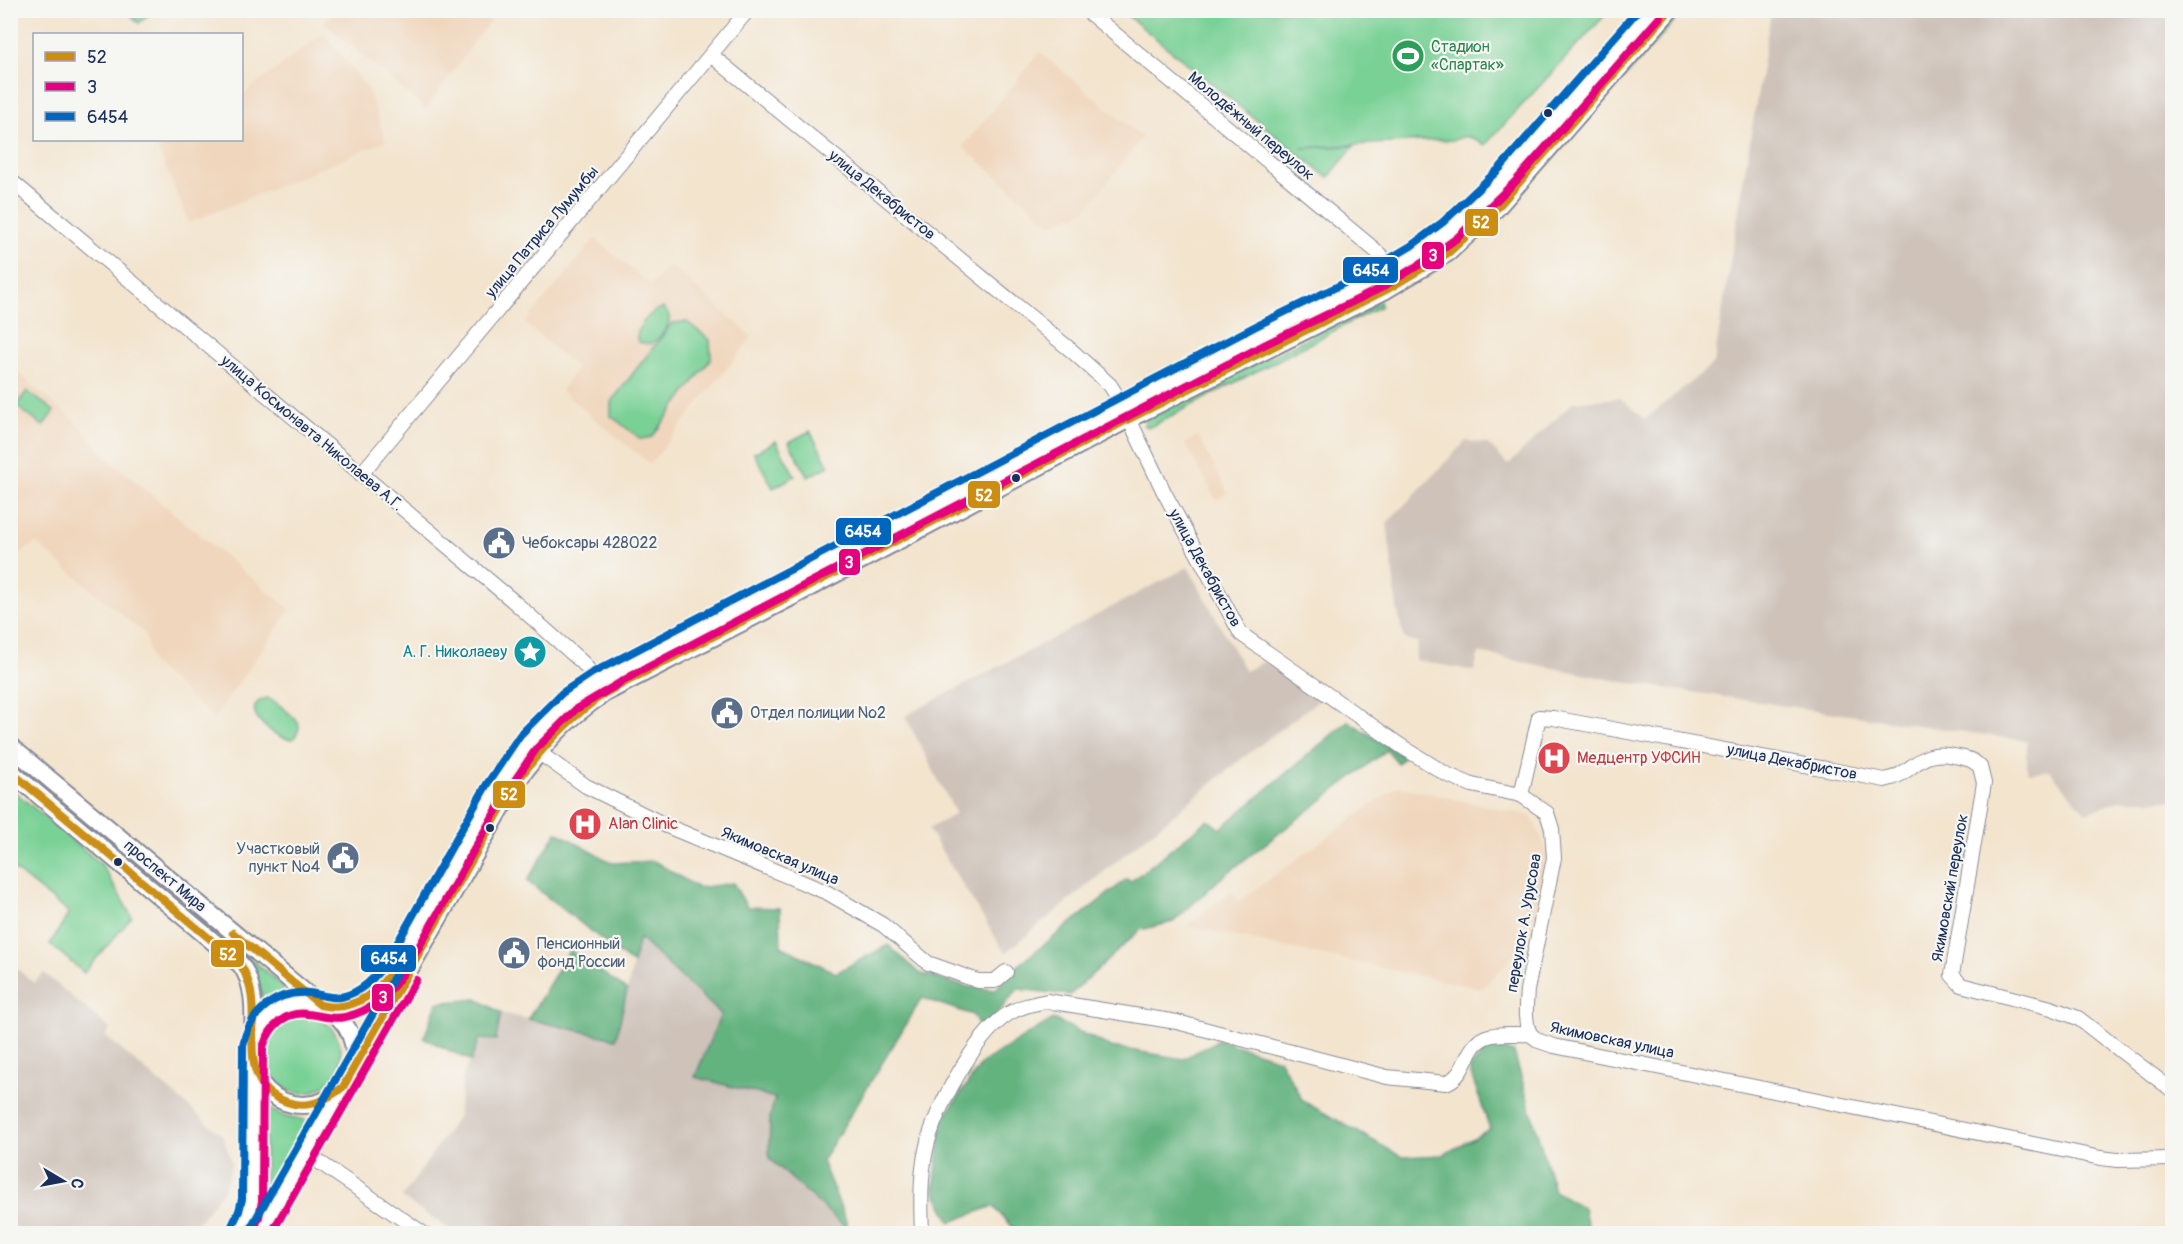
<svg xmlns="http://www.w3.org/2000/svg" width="2183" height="1244" font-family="Pangolin,sans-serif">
<rect width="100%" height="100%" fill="#f6f6f2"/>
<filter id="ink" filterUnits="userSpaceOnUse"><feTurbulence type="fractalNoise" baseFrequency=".0167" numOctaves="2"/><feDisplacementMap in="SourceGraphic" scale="12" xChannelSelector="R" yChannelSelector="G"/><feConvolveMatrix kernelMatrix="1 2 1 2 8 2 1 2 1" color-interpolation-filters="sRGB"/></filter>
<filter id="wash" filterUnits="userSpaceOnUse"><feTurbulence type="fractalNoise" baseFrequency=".008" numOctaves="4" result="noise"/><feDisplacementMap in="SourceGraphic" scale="24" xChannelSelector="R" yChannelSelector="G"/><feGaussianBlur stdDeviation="1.35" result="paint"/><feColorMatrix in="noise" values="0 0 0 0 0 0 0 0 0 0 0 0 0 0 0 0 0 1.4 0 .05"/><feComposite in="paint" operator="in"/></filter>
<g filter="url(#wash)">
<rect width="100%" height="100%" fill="#f3e4ce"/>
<!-- built -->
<g fill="#f0d6bc">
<path d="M333 11V10L497 11 426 109 324 23Z"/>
<path d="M324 33 368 89 386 141 189 223 155 142 162 140H242V95Z"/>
<path d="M1040 52 1142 137 1086 210 1051 224 963 147Z"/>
<path d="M595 239 651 285 670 265 752 337 650 464 561 391 577 368 525 323Z"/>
<path d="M11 366 82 428 107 458 290 610 214 718 152 664 145 634 36 543 20 553 11 563Z"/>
<path d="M1198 436 1228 493 1216 500 1185 443Z"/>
<path d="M1398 786 1531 816 1549 854 1526 960 1512 957 1482 989 1186 926 1231 891 1239 901Z"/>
</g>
<!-- industrial -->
<g fill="#cec2b9">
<path d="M1771 11H2172V800H2120L2086 813 2050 771 2029 773 2027 764V741L1623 682 1479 653 1474 671 1415 660 1418 642 1404 639 1397 608 1387 523 1466 441 1488 444 1508 465 1573 402 1620 398 1645 419 1714 363Z"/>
<path d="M1188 567 1245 671 1265 661 1319 700 1235 764 1005 953 928 829 956 814 905 716Z"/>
<path d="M639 937 721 1014 775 1098 770 1117 769 1158 849 1233H455L402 1198 458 1116 463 1077 479 1039H496L501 1013 616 1039Z"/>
<path d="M10 963 34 983 44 973 110 1029 105 1036 223 1136 232 1163 225 1188 190 1233H11Z"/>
</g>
<!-- green -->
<g fill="#7ad196" stroke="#4a807a" stroke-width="1.5">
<path d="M126 11H153L139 23Z"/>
<path d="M1122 11 1609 10V11L1485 145C1457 127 1466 144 1440 140L1301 148 1354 146 1328 178Z"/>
<path d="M1676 11H1683L1486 233 1477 237Z"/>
<path d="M1380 301 1381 306 1150 427 1144 426 1145 420Z"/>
<path d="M663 308C678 319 662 337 650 344L638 342C633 330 651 310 663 308Z"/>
<path d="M687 322 710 340 711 359 652 437 641 439 611 416V402L672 323Z"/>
<path d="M27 391 54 411 43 426 16 406Z"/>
<path d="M810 431 829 466 808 477 789 442Z"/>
<path d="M776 441 795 476 773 488 754 453Z"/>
<path d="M267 698C274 700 298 718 299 726 299 732 296 735 293 739 277 742 233 706 267 698Z"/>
<path d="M10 788 102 865 132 917 84 973 50 944 69 913 11 867Z"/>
<path d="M53 790 284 987 283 993 264 1001 252 967 244 955 51 794Z"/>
<circle cx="302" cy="1054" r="39"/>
<path d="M271 1110C276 1112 281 1115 286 1117 302 1121 312 1114 306 1137L256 1226 253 1227 265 1194V1114Z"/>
</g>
<!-- forest -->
<g fill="#63b37f" stroke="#3f716e" stroke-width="1.5">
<path d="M1348 721 1404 757 1398 763 1387 750 1221 878 1173 922 1140 930 1070 995 1018 989 981 1032 973 1015 922 998 822 1161 851 1233 769 1158 770 1117 775 1098 695 1077 721 1014 639 938 633 964 527 881 557 832 612 863 654 861 698 888 733 883 747 907 780 908 781 946 836 973 888 945 919 973 964 986 995 990 1022 962 1127 879 1130 882 1208 820 1220 829Z"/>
<path d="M570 950 627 990 616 1039 528 1019Z"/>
<path d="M477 999 501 1013 496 1040 479 1039 471 1061 424 1038 437 1003Z"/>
<path d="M1053 1019 1111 1047 1183 1059 1219 1040 1279 1059 1303 1101 1402 1157 1443 1155 1490 1129 1469 1068 1491 1046 1514 1052 1554 1191 1584 1208 1589 1233H1017L993 1206 951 1222 934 1190 942 1120 982 1063Z"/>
</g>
</g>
<g filter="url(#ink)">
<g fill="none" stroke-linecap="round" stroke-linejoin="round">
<!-- minor casing -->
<g stroke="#878a96" stroke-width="16">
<g id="minor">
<path d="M1086 10 1375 250 1394 268"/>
<path d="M711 55 1072 351 1110 385 1124 407"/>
<path d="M10 180 512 600 583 663 598 682"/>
<path d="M1129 419 1164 492 1241 634 1401 746 1446 774 1472 785 1521 795 1547 813 1552 829 1554 858 1527 990C1526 1006 1524 1020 1530 1034"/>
<path d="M361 474 748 10"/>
<path d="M538 752 586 786 667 826 828 893 883 925 928 963 978 981H995L1006 972"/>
<path d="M1521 795 1539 717 1553 718 1885 780C1915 774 1917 748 1954 756 1965 758 1973 759 1980 767L1984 783 1952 975 1961 985 2051 1008 2078 1018 2172 1090"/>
<path d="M306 1153 424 1234"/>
<path d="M922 1234C921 1206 920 1178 926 1150 934 1111 974 1036 1008 1014 1020 1006 1033 1004 1047 1001L1177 1022 1387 1077 1446 1083C1468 1075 1464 1046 1486 1037 1499 1032 1517 1035 1530 1034L1539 1041 1554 1046 2101 1158 2117 1160 2172 1159"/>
</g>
</g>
<!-- major casing -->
<g stroke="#878a96" stroke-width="20">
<g id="major">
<path d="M10 746 320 1005"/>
<path d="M10 771 241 965C257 987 253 1019 253 1045"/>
<circle cx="303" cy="1054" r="51"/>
<path d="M325 1007C359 1011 383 987 399 961L496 789 528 742 569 701 598 682 628 666 1261 335C1321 306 1384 280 1437 240 1472 214 1500 183 1529 151 1571 105 1611 58 1652 10"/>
<path d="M352 1070 514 786C543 745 563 721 605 693L788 599 1129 419 1386 290 1448 253 1496 209 1670 10"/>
<path d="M240 1234 249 1214 252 1200V1069"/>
<path d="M259 1234 339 1094"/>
</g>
</g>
<!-- minor -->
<use href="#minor" stroke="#fff" stroke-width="14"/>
<!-- major -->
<use href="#major" stroke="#fff" stroke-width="16"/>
<!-- bus-1 casing -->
<g stroke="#f6f6f2" stroke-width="12">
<g id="bus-1">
<path d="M10 771 241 965C247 976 251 987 252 1000 256 1038 240 1086 287 1102 308 1110 327 1100 343 1087L514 786C540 749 568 719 605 693L1129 419 1386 290 1448 253 1496 209 1670 10"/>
<path d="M233 933 320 1005C356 1013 379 991 398 963"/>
</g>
</g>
<!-- bus-2 casing -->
<g stroke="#f6f6f2" stroke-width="12">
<g id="bus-2">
<path d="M252 1234 259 1217 262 1201 263 1047C270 1026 285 1011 308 1014 320 1015 332 1020 345 1017 374 1011 393 990 408 966L505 795 536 749 576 709 633 675 1266 344 1379 289 1422 263 1457 238 1515 182 1660 17"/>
<path d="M271 1234 416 980"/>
</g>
</g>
<!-- bus-3 casing -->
<g stroke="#f6f6f2" stroke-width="12">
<g id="bus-3">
<path d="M250 1229 398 970"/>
<path d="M230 1230 239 1211 242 1199 243 1045C249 1013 276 990 309 993 320 994 330 999 341 997 364 992 379 974 390 956L487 784 520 735 562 693 592 673 623 657 1256 326 1369 271 1411 246 1443 222 1500 168 1638 10"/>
</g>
</g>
<!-- bus-1 -->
<use href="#bus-1" stroke="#cb8e13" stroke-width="8"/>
<!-- bus-2 -->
<use href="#bus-2" stroke="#e5007d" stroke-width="8"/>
<!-- bus-3 -->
<use href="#bus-3" stroke="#0065bd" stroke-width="8"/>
</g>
</g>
<!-- icons -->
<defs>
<g id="stadium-disc" transform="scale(1.725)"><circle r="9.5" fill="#2e9e5b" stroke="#f6f6f2"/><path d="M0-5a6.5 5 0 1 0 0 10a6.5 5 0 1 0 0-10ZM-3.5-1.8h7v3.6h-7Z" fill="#fff"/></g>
<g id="civic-disc" transform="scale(1.725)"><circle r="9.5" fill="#5c6f8a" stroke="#f6f6f2"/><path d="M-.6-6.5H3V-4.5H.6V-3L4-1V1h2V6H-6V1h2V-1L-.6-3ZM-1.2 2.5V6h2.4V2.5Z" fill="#fff"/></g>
<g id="sight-disc" transform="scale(1.725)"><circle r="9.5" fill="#0f9aa8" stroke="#f6f6f2"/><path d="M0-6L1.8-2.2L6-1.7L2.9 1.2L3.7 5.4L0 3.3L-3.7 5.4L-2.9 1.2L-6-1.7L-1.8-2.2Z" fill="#fff"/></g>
<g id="hospital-disc" transform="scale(1.725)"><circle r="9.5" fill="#e0444e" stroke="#f6f6f2"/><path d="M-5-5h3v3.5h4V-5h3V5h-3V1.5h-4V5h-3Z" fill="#fff"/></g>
</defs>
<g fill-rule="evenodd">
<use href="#stadium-disc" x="1408" y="56"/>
<use href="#civic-disc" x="499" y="543"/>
<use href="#sight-disc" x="530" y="652"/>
<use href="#civic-disc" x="727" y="713"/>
<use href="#hospital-disc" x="1554" y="758"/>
<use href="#hospital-disc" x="585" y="824"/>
<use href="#civic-disc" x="343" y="858"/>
<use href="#civic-disc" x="514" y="953"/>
</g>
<!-- markers -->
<g fill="#1b2f5e" stroke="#f6f6f2" stroke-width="2">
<circle cx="1548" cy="113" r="5"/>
<circle cx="1016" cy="478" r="5"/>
<circle cx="490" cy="828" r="5"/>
<circle cx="118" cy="862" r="5"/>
</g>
<g text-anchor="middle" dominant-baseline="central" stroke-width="4.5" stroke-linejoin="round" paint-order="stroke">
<!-- leisure labels -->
<g font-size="16" fill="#27864d" stroke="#f6f6f2" text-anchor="start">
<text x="1431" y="47">Стадион<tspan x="1431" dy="18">«Спартак»</tspan></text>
</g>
<!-- street labels -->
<g font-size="16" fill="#1b2f5e" stroke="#f6f6f2">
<text transform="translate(1251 126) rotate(40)">Молодёжный переулок</text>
<text transform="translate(882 195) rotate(39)">улица Декабристов</text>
<text transform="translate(542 232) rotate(-50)">улица Патриса Лумумбы</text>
<text transform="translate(312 433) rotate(40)">улица Космонавта Николаева А.Г.</text>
<text transform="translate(1205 568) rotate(61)">улица Декабристов</text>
<text transform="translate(1792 762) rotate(11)">улица Декабристов</text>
<text transform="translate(780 856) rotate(23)">Якимовская улица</text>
<text transform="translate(165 876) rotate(40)">проспект Мира</text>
<text transform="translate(1950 888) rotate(-80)">Якимовский переулок</text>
<text transform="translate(1524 923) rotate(-80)">переулок А. Урусова</text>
<text transform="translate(1612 1040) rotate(12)">Якимовская улица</text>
</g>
<!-- service labels -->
<g font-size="16" fill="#4e5e75" stroke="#f6f6f2" text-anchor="start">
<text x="522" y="543">Чебоксары 428022</text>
<text x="750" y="713">Отдел полиции №2</text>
<text x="320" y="849" text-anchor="end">Участковый<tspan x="320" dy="18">пункт №4</tspan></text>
<text x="537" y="944">Пенсионный<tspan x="537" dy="18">фонд России</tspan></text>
</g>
<!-- culture labels -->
<g font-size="16" fill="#0d838f" stroke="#f6f6f2" text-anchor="end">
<text x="507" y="652">А. Г. Николаеву</text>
</g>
<!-- health labels -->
<g font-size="16" fill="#be3a42" stroke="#f6f6f2" text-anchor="start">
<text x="1577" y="758">Медцентр УФСИН</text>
<text x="608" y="824">Alan Clinic</text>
</g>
</g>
<g stroke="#f6f6f2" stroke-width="2">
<rect x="1464" y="208" width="35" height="29" rx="6" fill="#cb8e13"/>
<rect x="1421" y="241" width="24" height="29" rx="6" fill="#e5007d"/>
<rect x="1342" y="256" width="57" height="28" rx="6" fill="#0065bd"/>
<rect x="967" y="480" width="34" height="29" rx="6" fill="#cb8e13"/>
<rect x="835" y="517" width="57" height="29" rx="6" fill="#0065bd"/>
<rect x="838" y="548" width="23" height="28" rx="6" fill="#e5007d"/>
<rect x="492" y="780" width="34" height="29" rx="6" fill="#cb8e13"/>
<rect x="210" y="939" width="35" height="29" rx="6" fill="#cb8e13"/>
<rect x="360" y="944" width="57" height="29" rx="6" fill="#0065bd"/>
<rect x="371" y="983" width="23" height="29" rx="6" fill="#e5007d"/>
</g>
<g font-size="16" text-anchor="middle" font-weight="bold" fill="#fff">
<text x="1481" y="228">52</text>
<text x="1433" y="261">3</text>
<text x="1371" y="276">6454</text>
<text x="984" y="501">52</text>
<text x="863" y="537">6454</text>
<text x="849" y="568">3</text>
<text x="509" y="800">52</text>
<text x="228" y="960">52</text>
<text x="389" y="964">6454</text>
<text x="383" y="1003">3</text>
</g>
<!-- margin -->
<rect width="2183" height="1244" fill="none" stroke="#f6f6f2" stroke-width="36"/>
<!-- legend -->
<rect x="33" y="33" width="210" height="108" fill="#f6f6f2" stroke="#9ea6b7" stroke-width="1.5"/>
<rect x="45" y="52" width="30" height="9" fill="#cb8e13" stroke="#9ea6b7" stroke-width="1.5"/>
<text x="87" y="63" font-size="18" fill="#1b2f5e">52</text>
<rect x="45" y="82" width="30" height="9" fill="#e5007d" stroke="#9ea6b7" stroke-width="1.5"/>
<text x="87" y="93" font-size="18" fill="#1b2f5e">3</text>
<rect x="45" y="112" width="30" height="9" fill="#0065bd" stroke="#9ea6b7" stroke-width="1.5"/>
<text x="87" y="123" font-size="18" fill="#1b2f5e">6454</text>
<!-- north arrow -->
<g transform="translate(63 1181) rotate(100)" stroke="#f6f6f2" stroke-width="4.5" paint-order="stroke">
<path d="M0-4.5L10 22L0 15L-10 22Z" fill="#1b2f5e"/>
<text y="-9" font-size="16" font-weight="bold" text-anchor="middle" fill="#1b2f5e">С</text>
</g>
</svg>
